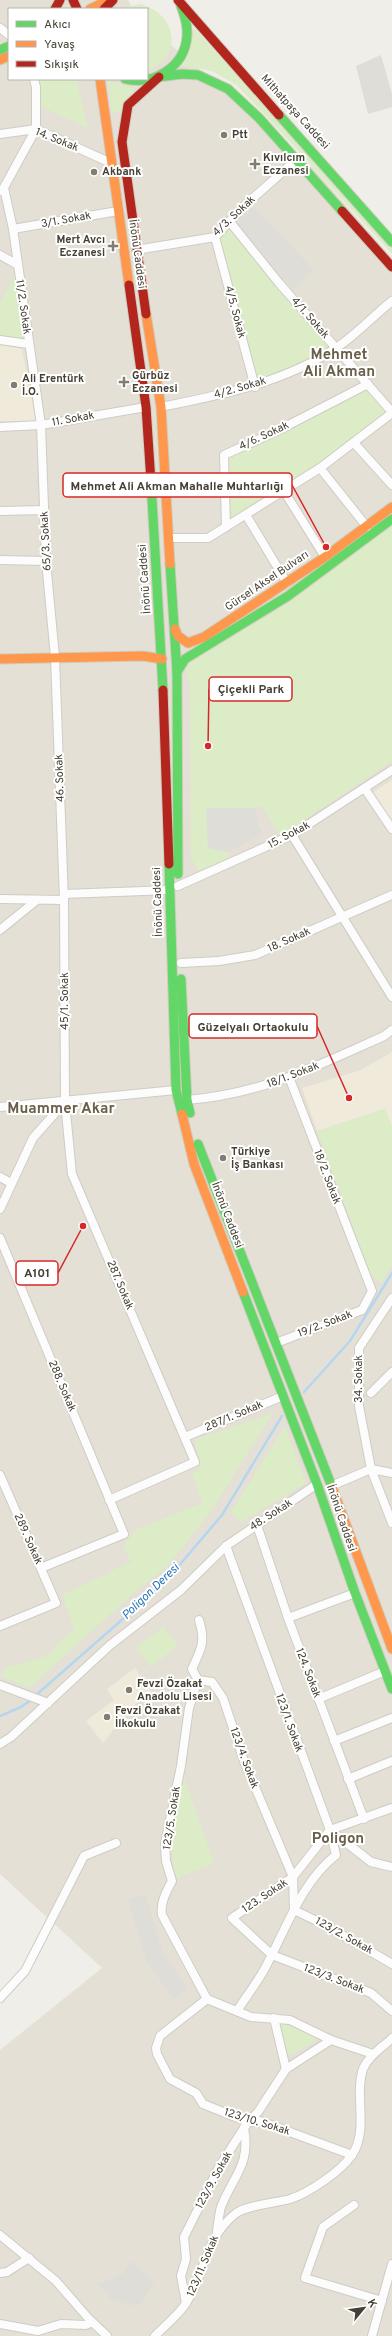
<svg xmlns="http://www.w3.org/2000/svg" width="392" height="2336" font-family="Overpass,sans-serif">
<rect width="100%" height="100%" fill="#f0eee8"/>
<!-- residential -->
<path fill="#e5e0d5" d="M0 0H128L133 9H9V79H147V24L314 169 392 258V2336H0V2050L102 1968 0 1874Z"/>
<!-- education -->
<g fill="#efead9">
<path d="M0 345 22 349 36 422 0 421Z"/>
<path d="M392 780V823L372 793Z"/>
<path d="M392 1052V1127L384 1109 317 1131 302 1088 361 1070Z"/>
<path d="M135 1668 151 1691 127 1712 103 1743 86 1721 114 1700 107 1689Z"/>
</g>
<!-- green -->
<g fill="#dbecc6">
<path d="M139 4C178 12 184 60 147 70V9H121Z"/>
<path d="M194 28 392 247V254L269 119 236 85 212 71 179 65 188 51Z"/>
<path d="M36 79H76L88 128 40 106Z"/>
<path d="M108 80 135 89 125 102 121 112 112 113Z"/>
<path d="M230 222 336 348 255 387 215 237Z"/>
<path d="M16 273 24 339 0 336V304Z"/>
<path d="M368 384 392 412 320 468 226 527 224 455Z"/>
<path d="M392 522V761L280 836 262 806 254 808H206L208 848 228 852 227 860 199 872 191 857 190 686 183 660Z"/>
<path d="M385 1109 392 1127V1265L382 1283 371 1275 317 1131Z"/>
<path d="M273 1413 211 1511 166 1568 138 1589 29 1688 1 1676 6 1667 45 1657 74 1629 62 1595 131 1562 123 1546 136 1530 202 1503 192 1474 201 1469 194 1440Z"/>
<path d="M285 1427 306 1483 241 1522 231 1512Z"/>
<path d="M163 1627 178 1645 151 1667 136 1648Z"/>
<path d="M183 1774 214 1864 176 1878 170 1841Z"/>
<path d="M286 2022 315 2036 316 2041 290 2055 287 2052 280 2024Z"/>
</g>
<!-- parking -->
<g fill="#dfddd8">
<path d="M381 55 392 94V107L368 114 356 66Z"/>
<path d="M253 207 314 270 293 290 236 224Z"/>
<path d="M206 808H254L260 820 256 822 263 834 228 852 208 848Z"/>
<path d="M145 1894 163 1953 187 1988 174 1999 147 1962 128 1900Z"/>
<path d="M130 2261 154 2282 141 2304 129 2305 111 2299 99 2284 124 2273Z"/>
</g>
<g fill="none" stroke-linecap="round" stroke-linejoin="round">
<!-- stream -->
<g stroke="#b5d6f1" stroke-width="2.5">
<path d="M304 1392 350 1341 392 1273"/>
<path d="M35 1696 165 1582 222 1515 282 1416"/>
<path d="M0 1716 21 1707 31 1700"/>
</g>
<!-- street casing -->
<g stroke="#ceccc5" stroke-width="10">
<g id="street">
<path d="M0 28 9 35"/>
<path d="M0 134 36 129 111 163"/>
<path d="M4 188 13 229 41 425 46 561 55 657 64 900 65 1102 72 1174 195 1462 109 1500"/>
<path d="M2 191 36 129V87L34 79"/>
<path d="M230 222 279 283 392 412"/>
<path d="M13 229 118 211"/>
<path d="M215 237 255 387"/>
<path d="M136 250 215 237 244 206 296 160"/>
<path d="M0 255 18 265"/>
<path d="M0 340 28 344"/>
<path d="M161 407C221 395 283 383 336 348 356 335 373 316 392 301"/>
<path d="M0 427 41 425 146 407"/>
<path d="M354 443 392 485"/>
<path d="M320 468 367 527"/>
<path d="M284 491 325 557"/>
<path d="M0 511 44 510"/>
<path d="M246 515 287 583"/>
<path d="M226 527 224 455 277 431 368 384"/>
<path d="M169 538H208L320 468 392 413"/>
<path d="M0 560 46 561"/>
<path d="M365 789 392 829"/>
<path d="M292 835 392 997"/>
<path d="M178 886 292 835 392 770"/>
<path d="M64 894 170 890"/>
<path d="M0 899 64 900"/>
<path d="M0 930 37 900"/>
<path d="M181 963 219 961 255 955 392 895"/>
<path d="M187 1100C262 1094 317 1066 384 1036L392 1030"/>
<path d="M0 1107 176 1090"/>
<path d="M0 1177 11 1183"/>
<path d="M0 1209 33 1138 65 1102"/>
<path d="M0 1238 124 1534 41 1568"/>
<path d="M392 1298 359 1348V1406L371 1469 392 1523"/>
<path d="M276 1343 362 1310 372 1291 289 1077"/>
<path d="M371 1393 392 1372"/>
<path d="M185 1437 283 1396"/>
<path d="M0 1475 56 1603 0 1626"/>
<path d="M331 1486 371 1469 392 1473"/>
<path d="M257 1525 288 1618 364 1819"/>
<path d="M226 1546 330 1830 336 1855C301 1882 285 1932 264 1970 256 1984 246 1997 237 2011"/>
<path d="M288 1618 355 1593"/>
<path d="M198 1680 189 1708 181 1766 165 1844 166 1861 172 1881C166 1892 160 1903 162 1915L207 1999"/>
<path d="M198 1680 212 1682 223 1698 244 1761 293 1877 294 1910"/>
<path d="M198 1680 192 1669C201 1649 206 1642 199 1620"/>
<path d="M0 1685 48 1703"/>
<path d="M318 1699 385 1671"/>
<path d="M334 1741 392 1718"/>
<path d="M0 1744 11 1737 109 1646 181 1590 226 1546 317 1484"/>
<path d="M348 1779 392 1761"/>
<path d="M392 1808 330 1830 293 1877 232 1918 272 1955 371 1993 392 2011"/>
<path d="M330 1830 371 1862 392 1867"/>
<path d="M294 1910 325 1925 392 1964"/>
<path d="M0 1998 25 1971 84 1856 116 1843"/>
<path d="M207 1999 160 2036 156 2048 157 2054 170 2079 196 2093 203 2104 248 2122 260 2121 352 2155"/>
<path d="M207 1999 251 2017 290 2020 331 2040 373 2054"/>
<path d="M274 2018 286 2069"/>
<path d="M354 2205 323 2227 305 2278 382 2301"/>
<path d="M217 2231C218 2224 219 2214 221 2207 233 2176 251 2165 244 2128"/>
<path d="M0 2235 56 2281 89 2319 107 2336"/>
<path d="M0 2273 7 2272 29 2258"/>
<path d="M186 2303 181 2276 186 2259 184 2237 219 2167 248 2122 258 2112 286 2069 331 2040"/>
<path d="M0 2324 38 2331 61 2324 86 2325 92 2322"/>
<path d="M155 2336C164 2326 179 2315 186 2303 206 2273 204 2239 235 2214 246 2205 276 2203 290 2199 309 2193 341 2171 352 2155 369 2130 354 2096 363 2069 368 2056 383 2047 392 2038"/>
<path d="M372 2336 392 2264"/>
</g>
</g>
<!-- fast casing -->
<g stroke="#d0ccbe" stroke-width="11">
<g id="fast">
<path d="M0 50 9 46"/>
<path d="M159 77 182 74 198 75 228 89 259 118 342 211"/>
<path d="M125 79C153 86 185 67 187 36 188 25 185 16 181 6"/>
<path d="M279 115 392 242"/>
<path d="M151 482 163 690"/>
<path d="M170 564 177 672 178 874"/>
<path d="M177 672 185 659 288 596 392 519"/>
<path d="M169 864 176 1090 182 1114"/>
<path d="M181 979 187 1100 190 1113"/>
<path d="M198 1144 332 1487"/>
<path d="M243 1292 317 1484 355 1593 392 1689"/>
</g>
</g>
<!-- slow casing -->
<g stroke="#d0ccbe" stroke-width="11">
<g id="slow">
<path d="M90 9 109 0"/>
<path d="M0 60 9 56"/>
<path d="M100 79 129 285"/>
<path d="M146 314 161 407 170 564"/>
<path d="M175 629 178 636 188 643 204 637 325 557 392 507"/>
<path d="M0 659 143 656 162 659"/>
<path d="M182 1114 194 1164 243 1292"/>
<path d="M332 1487 392 1649"/>
</g>
</g>
<!-- jam casing -->
<g stroke="#d0ccbe" stroke-width="11">
<g id="jam">
<path d="M73 0 77 9"/>
<path d="M178 0 279 115"/>
<path d="M55 9 60 0"/>
<path d="M104 9 113 0"/>
<path d="M342 211 392 267"/>
<path d="M129 285 146 407 151 482"/>
<path d="M146 314 122 142 128 105 159 77"/>
<path d="M163 690 169 864"/>
</g>
</g>
<!-- street -->
<use href="#street" stroke="#fdfcfc" stroke-width="8"/>
<!-- fast -->
<use href="#fast" stroke="#63d668" stroke-width="9"/>
<!-- slow -->
<use href="#slow" stroke="#ff974d" stroke-width="9"/>
<!-- jam -->
<use href="#jam" stroke="#b3261e" stroke-width="9"/>
</g>
<!-- markers -->
<g fill="#827d73" stroke="#fff" stroke-width="1.5">
<circle cx="224" cy="135" r="4"/>
<path d="M253 158h4v4h4v4h-4v4h-4v-4h-4v-4h4z"/>
<circle cx="94" cy="172" r="4"/>
<path d="M111 240h4v4h4v4h-4v4h-4v-4h-4v-4h4z"/>
<path d="M122 376h4v4h4v4h-4v4h-4v-4h-4v-4h4z"/>
<circle cx="14" cy="385" r="4"/>
<circle cx="223" cy="1158" r="4"/>
<circle cx="129" cy="1690" r="4"/>
<circle cx="107" cy="1717" r="4"/>
</g>
<g text-anchor="middle" dominant-baseline="central" stroke-width="4" stroke-linejoin="round" paint-order="stroke">
<!-- street labels -->
<g font-size="11" fill="#464034" stroke="#fff">
<text transform="translate(295 112) rotate(48)">Mithatpaşa Caddesi</text>
<text transform="translate(57 140) rotate(22)">14. Sokak</text>
<text transform="translate(234 216) rotate(-43)">4/3. Sokak</text>
<text transform="translate(66 220) rotate(-10)">3/1. Sokak</text>
<text transform="translate(137 254) rotate(82)">İnönü Caddesi</text>
<text transform="translate(23 307) rotate(82)">11/2. Sokak</text>
<text transform="translate(235 312) rotate(75)">4/5. Sokak</text>
<text transform="translate(310 318) rotate(49)">4/1. Sokak</text>
<text transform="translate(240 388) rotate(-16)">4/2. Sokak</text>
<text transform="translate(73 419) rotate(-10)">11. Sokak</text>
<text transform="translate(264 436) rotate(-25)">4/6. Sokak</text>
<text transform="translate(46 541) rotate(-93)">65/3. Sokak</text>
<text transform="translate(145 579) rotate(-94)">İnönü Caddesi</text>
<text transform="translate(267 581) rotate(-34)">Gürsel Aksel Bulvarı</text>
<text transform="translate(60 778) rotate(-92)">46. Sokak</text>
<text transform="translate(289 835) rotate(-28)">15. Sokak</text>
<text transform="translate(158 902) rotate(-92)">İnönü Caddesi</text>
<text transform="translate(289 940) rotate(-24)">18. Sokak</text>
<text transform="translate(65 1001) rotate(-90)">45/1. Sokak</text>
<text transform="translate(293 1075) rotate(-21)">18/1. Sokak</text>
<text transform="translate(327 1177) rotate(69)">18/2. Sokak</text>
<text transform="translate(227 1215) rotate(69)">İnönü Caddesi</text>
<text transform="translate(120 1285) rotate(67)">287. Sokak</text>
<text transform="translate(325 1324) rotate(-21)">19/2. Sokak</text>
<text transform="translate(359 1379) rotate(-90)">34. Sokak</text>
<text transform="translate(62 1386) rotate(67)">288. Sokak</text>
<text transform="translate(234 1416) rotate(-23)">287/1. Sokak</text>
<text transform="translate(271 1515) rotate(-33)">48. Sokak</text>
<text transform="translate(341 1518) rotate(71)">İnönü Caddesi</text>
<text transform="translate(28 1539) rotate(66)">289. Sokak</text>
<text transform="translate(308 1673) rotate(69)">124. Sokak</text>
<text transform="translate(289 1723) rotate(70)">123/1. Sokak</text>
<text transform="translate(244 1758) rotate(70)">123/4. Sokak</text>
<text transform="translate(172 1818) rotate(-81)">123/5. Sokak</text>
<text transform="translate(265 1896) rotate(-34)">123. Sokak</text>
<text transform="translate(344 1936) rotate(29)">123/2. Sokak</text>
<text transform="translate(334 1979) rotate(21)">123/3. Sokak</text>
<text transform="translate(257 2122) rotate(17)">123/10. Sokak</text>
<text transform="translate(214 2180) rotate(-61)">123/9. Sokak</text>
<text transform="translate(203 2266) rotate(-67)">123/11. Sokak</text>
</g>
<!-- poi labels -->
<g font-size="11" font-weight="bold" fill="#464034" stroke="#fff" text-anchor="start">
<text x="232" y="135">Ptt</text>
<text x="263" y="158">Kıvılcım<tspan x="263" dy="13">Eczanesi</tspan></text>
<text x="102" y="172">Akbank</text>
<text x="105" y="240" text-anchor="end">Mert Avcı<tspan x="105" dy="13">Eczanesi</tspan></text>
<text x="132" y="376">Gürbüz<tspan x="132" dy="13">Eczanesi</tspan></text>
<text x="22" y="379">Ali Erentürk<tspan x="22" dy="13">İ.O.</tspan></text>
<text x="231" y="1152">Türkiye<tspan x="231" dy="13">İş Bankası</tspan></text>
<text x="137" y="1684">Fevzi Özakat<tspan x="137" dy="13">Anadolu Lisesi</tspan></text>
<text x="115" y="1711">Fevzi Özakat<tspan x="115" dy="13">İlkokulu</tspan></text>
</g>
<!-- water labels -->
<g font-size="12" font-style="italic" fill="#2674b9" stroke="#fff">
<text transform="translate(151 1592) rotate(-44)">Poligon Deresi</text>
</g>
<!-- district labels -->
<g font-size="15" font-weight="bold" fill="#6a5f4a" stroke="#fff">
<text x="339" y="355">Mehmet<tspan x="339" dy="17">Ali Akman</tspan></text>
<text x="61" y="1109">Muammer Akar</text>
<text x="338" y="1839">Poligon</text>
</g>
</g>
<!-- callouts -->
<path fill="none" stroke="#d62828" stroke-width="1.5" d="M326 547L292 485M208 746L209 689M349 1098L317 1026M83 1226L58 1273"/>
<g fill="#d62828" stroke="#fff" stroke-width="1.5">
<circle cx="326" cy="547" r="4"/>
<circle cx="208" cy="746" r="4"/>
<circle cx="349" cy="1098" r="4"/>
<circle cx="83" cy="1226" r="4"/>
</g>
<g fill="#fff" stroke="#d62828" stroke-width="1.5">
<rect x="63" y="473" width="229" height="24" rx="4"/>
<rect x="209" y="677" width="83" height="24" rx="4"/>
<rect x="189" y="1014" width="128" height="24" rx="4"/>
<rect x="16" y="1261" width="42" height="24" rx="4"/>
</g>
<g font-size="12" text-anchor="middle" font-weight="bold" fill="#464034">
<text x="177" y="490">Mehmet Ali Akman Mahalle Muhtarlığı</text>
<text x="251" y="693">Çiçekli Park</text>
<text x="253" y="1031">Güzelyalı Ortaokulu</text>
<text x="37" y="1277">A101</text>
</g>
<!-- legend -->
<rect x="8" y="8" width="140" height="72" fill="#ffffff" stroke="#b5b3ae"/>
<rect x="16" y="21" width="20" height="6" fill="#63d668" stroke="#b5b3ae"/>
<text x="44" y="28" font-size="12" fill="#464034">Akıcı</text>
<rect x="16" y="41" width="20" height="6" fill="#ff974d" stroke="#b5b3ae"/>
<text x="44" y="48" font-size="12" fill="#464034">Yavaş</text>
<rect x="16" y="61" width="20" height="6" fill="#b3261e" stroke="#b5b3ae"/>
<text x="44" y="68" font-size="12" fill="#464034">Sıkışık</text>
<!-- north arrow -->
<g transform="translate(364 2308) rotate(61)" stroke="#ffffff" stroke-width="3" paint-order="stroke">
<path d="M0-3L7 15L0 10L-7 15Z" fill="#464034"/>
<text y="-6" font-size="11" font-weight="bold" text-anchor="middle" fill="#464034">K</text>
</g>
</svg>
